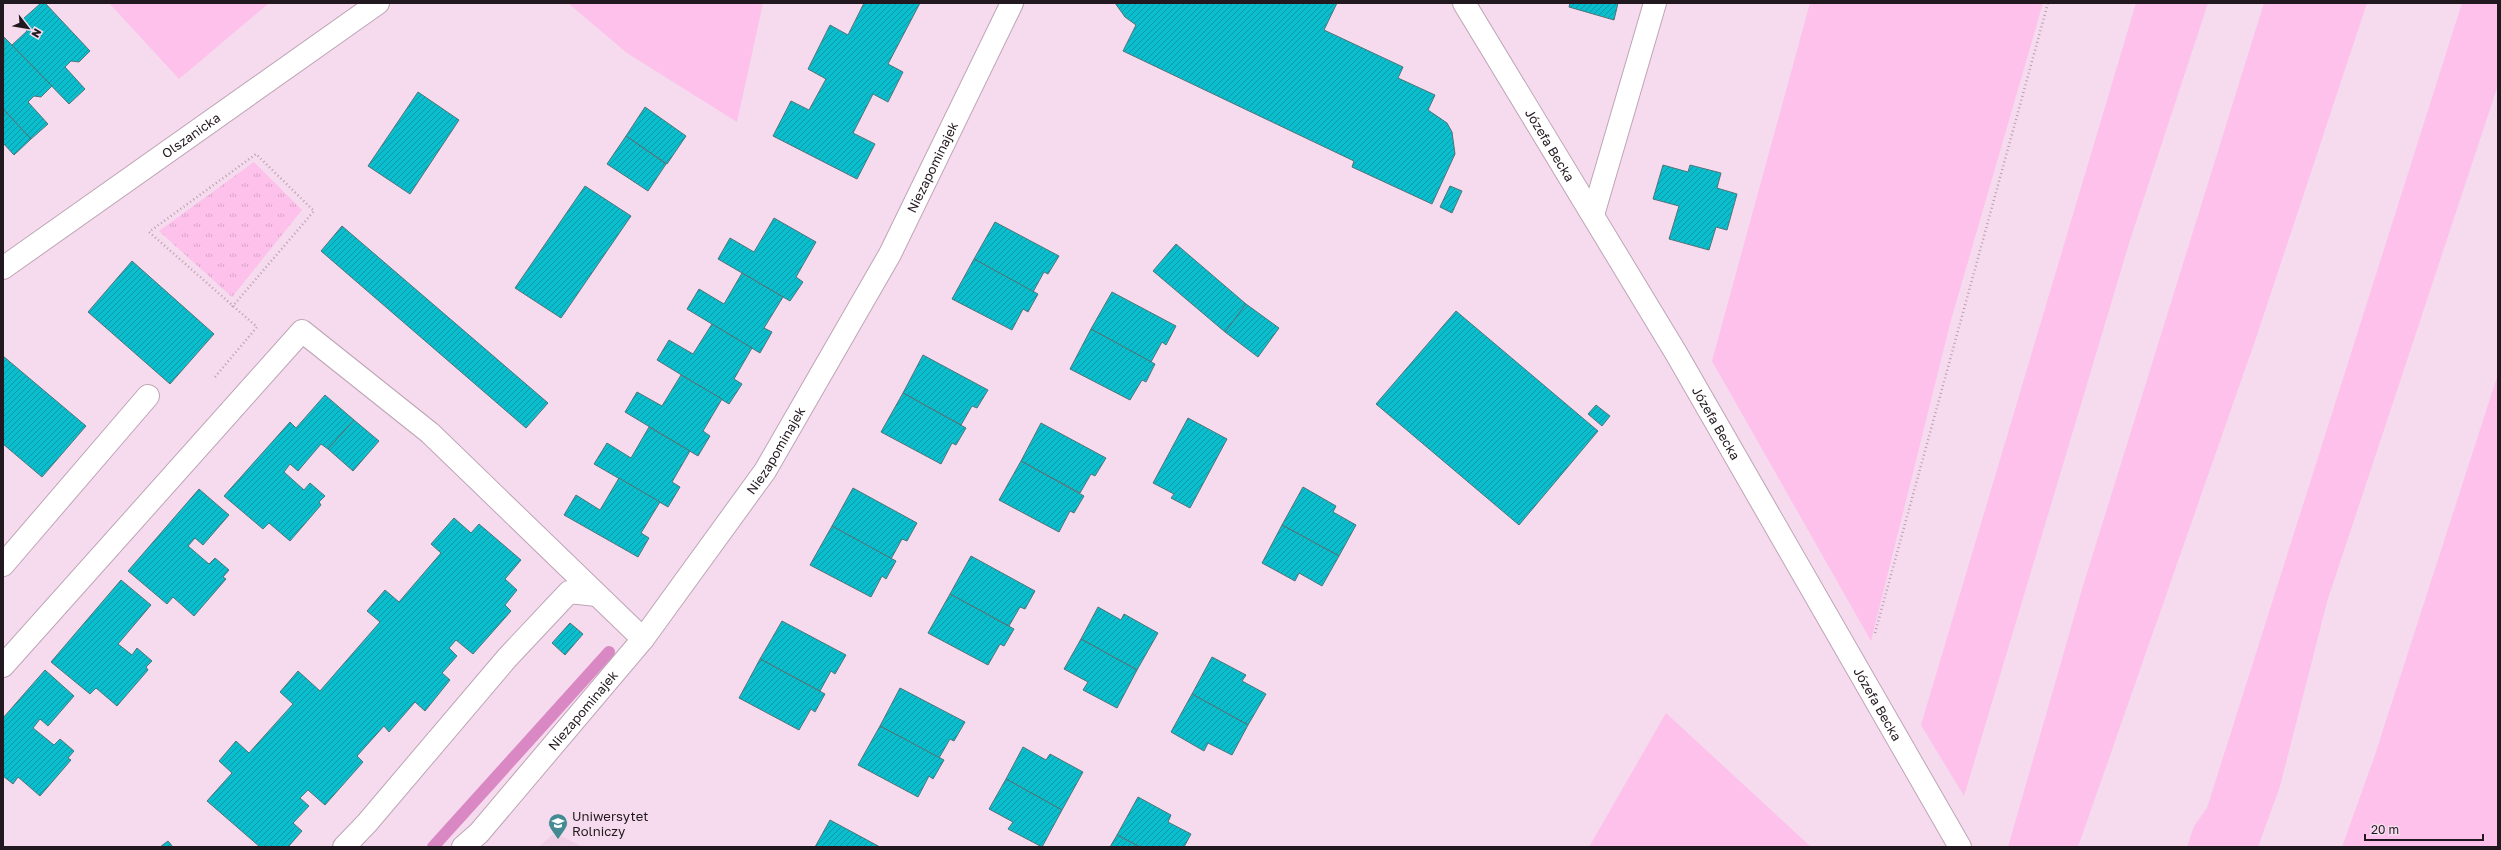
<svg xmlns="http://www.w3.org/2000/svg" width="2501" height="850" font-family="'Golos Text',sans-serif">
<defs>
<pattern id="park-tufts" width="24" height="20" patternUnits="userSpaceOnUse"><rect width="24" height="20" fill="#fdc1eb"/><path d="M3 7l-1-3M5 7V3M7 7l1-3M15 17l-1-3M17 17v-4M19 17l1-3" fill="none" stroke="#d9a5c9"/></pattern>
<pattern id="building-hatch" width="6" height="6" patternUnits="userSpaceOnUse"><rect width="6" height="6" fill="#0bbece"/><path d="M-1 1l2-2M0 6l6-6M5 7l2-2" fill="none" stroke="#0b99a7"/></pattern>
</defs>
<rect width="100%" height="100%" fill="#f5dbed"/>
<!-- built -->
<path fill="#f0cee5" d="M555 833 583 847H538Z"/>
<!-- grass -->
<g fill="#fdc1eb">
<path d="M109 3H269L179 79Z"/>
<path d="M568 3H763L737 122 627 53Z"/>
<path d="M1810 3H2043L1951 320 1871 641 1712 361Z"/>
<path d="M2136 3H2208L2130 240 1964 796 1921 725Z"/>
<path d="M2264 3H2367L2256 338 2078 847H2008L2083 586Z"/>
<path d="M2462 3H2498V85L2327 602 2280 786 2258 847H2187L2194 826 2207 808Z"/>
<path d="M2498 374V847H2342L2374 758Z"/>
<path d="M1666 713 1811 847H1589Z"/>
</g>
<!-- park -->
<path fill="url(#park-tufts)" d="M254 162 302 210 232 297 159 231Z"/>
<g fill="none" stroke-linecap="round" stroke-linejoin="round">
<!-- stream -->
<path stroke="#d988c3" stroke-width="12" d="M433 847 609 652"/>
</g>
<!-- building -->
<g fill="url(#building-hatch)" stroke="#537377">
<path d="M41 3H45L90 51 79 62 71 61 65 67 85 89 69 104 12 45 27 31 24 27 23 19Z"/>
<path d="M864 3H920L888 64 903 72 888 102 873 94 853 133 875 144 857 179 773 136 791 101 809 110 826 79 808 69 830 25 848 35Z"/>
<path d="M1115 3H1337L1324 30 1403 67 1398 78 1435 95 1428 110 1447 123 1452 132 1455 154 1432 204 1352 167 1354 161 1123 51 1136 25 1125 17Z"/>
<path d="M1570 3H1618L1614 20 1569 7Z"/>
<path d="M4 37 52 86 41 97 34 96 28 102 48 124 31 139 3 109Z"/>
<path d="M418 92 459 120 410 194 368 166Z"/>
<path d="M645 107 686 136 667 164 626 136Z"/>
<path d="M3 109 31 139 14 155 3 143Z"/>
<path d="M626 136 666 164 648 191 607 164Z"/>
<path d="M1663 165 1688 172 1690 165 1721 173 1717 188 1737 194 1727 230 1716 227 1709 250 1669 239 1679 206 1653 199Z"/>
<path d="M585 186 631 216 561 318 515 288Z"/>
<path d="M1450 186 1462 191 1452 213 1440 207Z"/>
<path d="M774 218 816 242 796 277 803 282 790 301 718 259 730 238 754 252Z"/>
<path d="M995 222 1059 256 1048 274 1044 272 1033 292 974 259Z"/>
<path d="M342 226 548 403 526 428 321 251Z"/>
<path d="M1176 244 1246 304 1225 332 1153 271Z"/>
<path d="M974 259 1038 294 1028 312 1023 309 1012 330 952 299Z"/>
<path d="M132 261 214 334 170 384 88 312Z"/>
<path d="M742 273 783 297 764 328 772 332 760 353 687 309 699 289 724 304Z"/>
<path d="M1112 292 1176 326 1166 345 1162 342 1151 362 1091 329Z"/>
<path d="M1246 304 1279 328 1258 357 1225 332Z"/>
<path d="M1456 311 1598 431 1519 525 1376 404Z"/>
<path d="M712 324 752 348 734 379 742 384 729 404 657 360 669 340 693 354Z"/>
<path d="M1091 329 1155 364 1146 382 1142 380 1130 400 1070 369Z"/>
<path d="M923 355 988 390 977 408 972 406 961 425 903 393Z"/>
<path d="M3 356 86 426 42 477 3 444Z"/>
<path d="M681 375 722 399 703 431 710 436 698 456 625 412 637 392 662 406Z"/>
<path d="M903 393 966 428 956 445 952 443 941 464 881 432Z"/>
<path d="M325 395 354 420 328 449 321 444 298 471 290 464 284 472 304 490 310 483 325 496 319 502 321 505 290 541 269 523 263 529 224 496 290 422 296 428Z"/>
<path d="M1596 405 1610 416 1602 426 1588 414Z"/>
<path d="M1188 418 1227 439 1190 508 1171 498 1174 494 1153 483Z"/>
<path d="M354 420 379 441 353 471 328 449Z"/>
<path d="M1041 423 1106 458 1095 476 1091 474 1080 493 1021 461Z"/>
<path d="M649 427 690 451 672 482 680 487 668 507 594 464 607 443 631 458Z"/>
<path d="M1021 461 1084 496 1074 513 1070 511 1059 532 999 500Z"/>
<path d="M619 478 660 502 641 533 649 538 638 557 564 515 576 495 600 510Z"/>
<path d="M1303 487 1336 506 1333 512 1356 525 1339 556 1282 525Z"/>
<path d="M853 488 917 523 907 541 902 539 891 559 832 526Z"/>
<path d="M199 489 229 515 203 545 195 538 188 546 209 564 215 558 229 570 223 577 226 579 194 616 173 597 167 604 128 571Z"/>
<path d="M454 518 471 533 479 524 521 560 505 579 517 590 505 605 511 611 473 654 456 640 449 648 457 656 442 673 450 680 425 711 415 702 389 732 384 726 357 756 363 762 325 805 308 790 300 798 309 806 293 823 302 831 288 847H260L207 801 232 773 219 761 236 741 249 753 293 704 280 692 298 671 320 691 380 622 367 611 385 590 399 602 441 553 431 544Z"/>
<path d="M1282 525 1339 556 1322 586 1299 573 1295 581 1262 563Z"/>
<path d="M832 526 896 561 886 579 882 576 871 597 810 565Z"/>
<path d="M971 556 1035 591 1025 609 1020 607 1009 626 950 594Z"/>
<path d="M121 580 151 605 118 644 132 655 137 648 152 661 146 667 148 670 117 706 96 688 90 694 51 662Z"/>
<path d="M950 594 1014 629 1004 646 1000 644 988 665 928 633Z"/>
<path d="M1098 607 1121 620 1124 614 1158 633 1137 670 1081 639Z"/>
<path d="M782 621 846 655 835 674 831 671 820 691 760 659Z"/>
<path d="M570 623 583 634 565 655 552 643Z"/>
<path d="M1081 639 1137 670 1117 708 1083 690 1088 682 1064 669Z"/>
<path d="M1212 657 1246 675 1242 681 1266 694 1248 725 1192 694Z"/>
<path d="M760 659 825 694 815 712 811 709 799 730 739 698Z"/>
<path d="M45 670 74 696 48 726 40 719 33 728 54 745 60 739 74 751 68 758 71 760 40 796 18 777 13 784 3 776V718Z"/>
<path d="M900 688 965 722 954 741 950 739 939 758 880 726Z"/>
<path d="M1192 694 1248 725 1232 755 1208 743 1204 751 1171 732Z"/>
<path d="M880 726 944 760 933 779 929 776 918 797 858 765Z"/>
<path d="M1023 747 1046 760 1050 754 1083 772 1062 810 1006 779Z"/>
<path d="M1006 779 1062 810 1042 847 1008 829 1013 822 989 809Z"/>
<path d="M1138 797 1171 815 1168 822 1191 834 1184 847H1140L1117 835Z"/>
<path d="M830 820 880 847H815Z"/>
<path d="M1117 835 1140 847H1110Z"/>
<path d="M168 841 173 847H160Z"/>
</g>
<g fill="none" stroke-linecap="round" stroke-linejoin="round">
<!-- lane casing -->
<g stroke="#bea5b6" stroke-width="24">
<g id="lane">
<path d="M1593 215 1655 3"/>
<path d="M3 565 148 396"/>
<path d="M3 666 302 331 430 433 643 639"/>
<path d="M344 847 367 823 507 658 569 592 597 595"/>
</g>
</g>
<!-- street casing -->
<g stroke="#bea5b6" stroke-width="24">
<g id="street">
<path id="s1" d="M1464 3 1676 353 1960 847"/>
<path id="s2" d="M463 847 479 833 643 639 765 471 890 254 1012 3"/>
</g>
</g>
<!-- secondary casing -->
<g stroke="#bea5b6" stroke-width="24">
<g id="secondary">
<path id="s3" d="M3 268 378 3"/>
</g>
</g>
<!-- path -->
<g stroke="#b6a0af" stroke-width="2.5" stroke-dasharray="1 3" stroke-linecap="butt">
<path d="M215 377 257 327 149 232 256 154 314 211 232 307"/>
<path d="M1875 633 2048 3"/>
</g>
<!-- lane -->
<use href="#lane" stroke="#fff" stroke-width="22"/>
<!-- street -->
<use href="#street" stroke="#fff" stroke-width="22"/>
<!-- secondary -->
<use href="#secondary" stroke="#fff" stroke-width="22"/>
</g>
<!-- icons -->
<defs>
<g id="university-pin" transform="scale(1)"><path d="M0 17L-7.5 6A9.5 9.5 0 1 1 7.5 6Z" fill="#438a92" stroke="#f5dbed"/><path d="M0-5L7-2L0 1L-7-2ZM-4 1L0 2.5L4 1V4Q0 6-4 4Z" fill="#fff"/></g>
</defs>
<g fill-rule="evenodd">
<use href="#university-pin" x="558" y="823"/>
</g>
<g text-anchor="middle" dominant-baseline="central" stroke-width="3" stroke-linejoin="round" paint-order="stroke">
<!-- street labels -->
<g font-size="13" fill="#22181f" stroke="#f5dbed">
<text stroke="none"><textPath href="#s3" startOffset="230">Olszanicka</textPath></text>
<text stroke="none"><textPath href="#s1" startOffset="166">Józefa Becka</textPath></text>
<text stroke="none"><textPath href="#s2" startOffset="830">Niezapominajek</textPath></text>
<text stroke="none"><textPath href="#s1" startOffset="490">Józefa Becka</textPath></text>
<text stroke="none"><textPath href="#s2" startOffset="506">Niezapominajek</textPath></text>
<text stroke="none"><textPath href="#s1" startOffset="814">Józefa Becka</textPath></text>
<text stroke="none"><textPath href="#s2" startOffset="182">Niezapominajek</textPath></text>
</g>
<!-- poi labels -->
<g font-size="13" fill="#22181f" stroke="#f5dbed" text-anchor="start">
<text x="572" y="816">Uniwersytet<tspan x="572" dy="15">Rolniczy</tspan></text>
</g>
</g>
<!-- border -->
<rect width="2501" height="850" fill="none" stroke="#22181f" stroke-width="8"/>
<!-- north arrow -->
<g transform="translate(28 28) rotate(121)" stroke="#f5dbed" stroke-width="3" paint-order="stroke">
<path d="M0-3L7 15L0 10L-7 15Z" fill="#22181f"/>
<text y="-6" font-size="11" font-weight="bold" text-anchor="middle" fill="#22181f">N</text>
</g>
<!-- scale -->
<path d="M2365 834v6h118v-6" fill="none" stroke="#22181f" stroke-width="2"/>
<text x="2371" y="834" font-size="12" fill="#22181f" stroke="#f5dbed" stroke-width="3" paint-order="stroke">20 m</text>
</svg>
